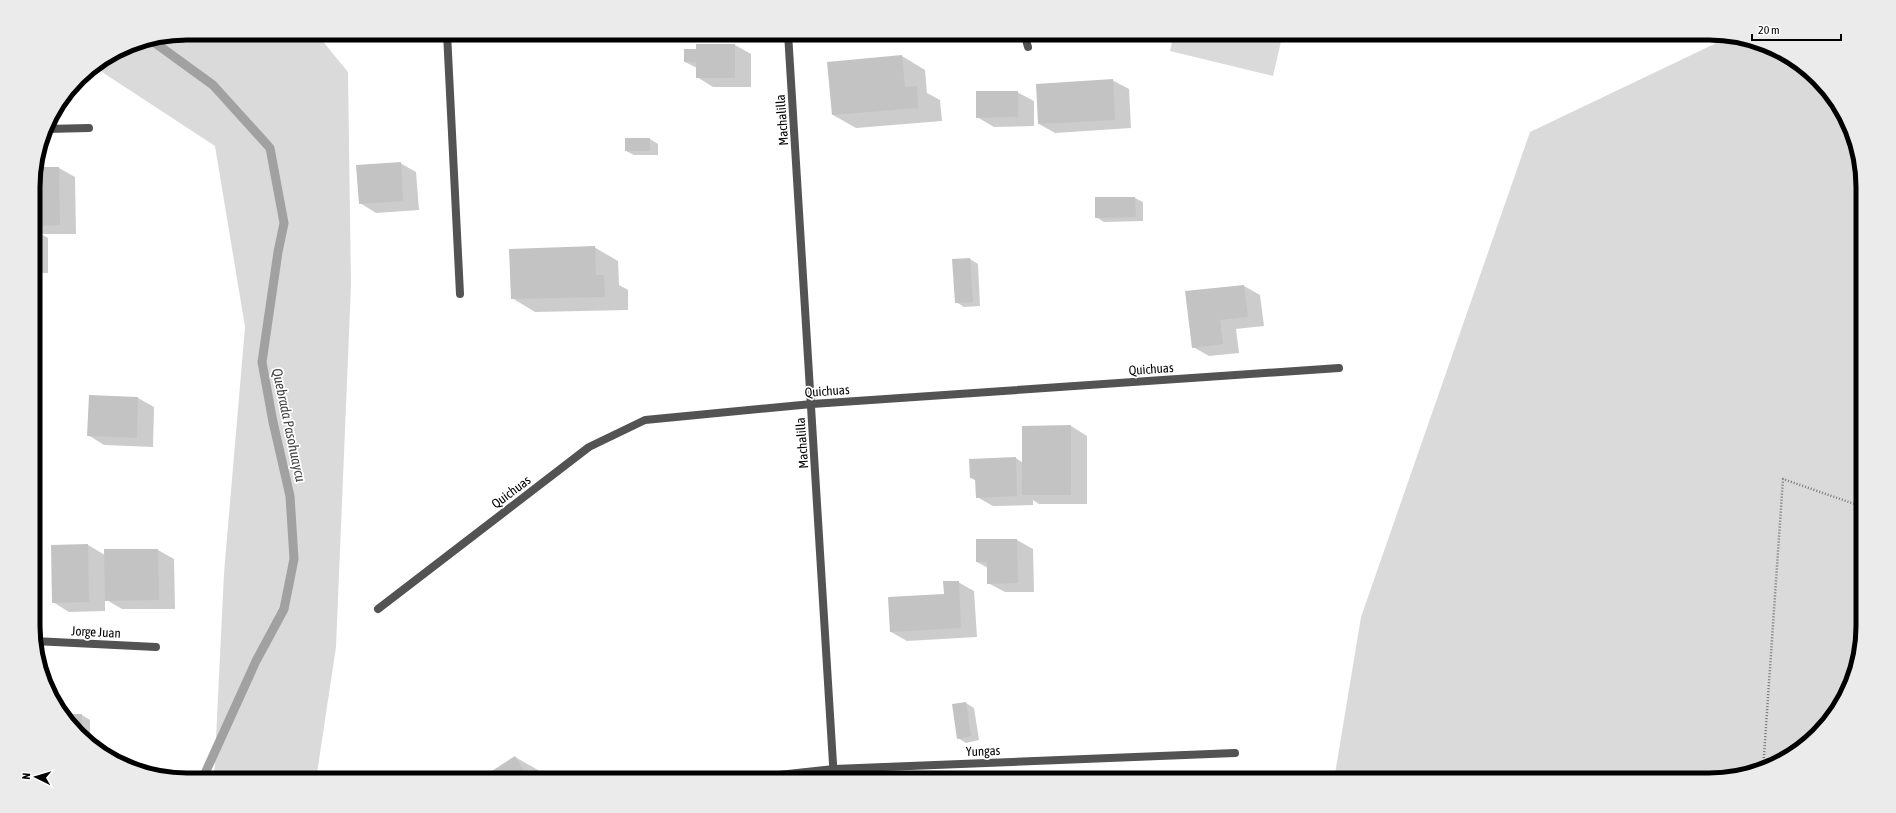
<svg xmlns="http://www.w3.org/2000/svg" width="1896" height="813" font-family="'Asap Condensed',sans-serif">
<rect width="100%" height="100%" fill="#fff"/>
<!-- green -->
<g fill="#dadada">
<path d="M187 33H316L348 72 351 285 336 647 316 780H214L224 573 245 327 215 146 102 72 100 62 128 45Z"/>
<path d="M1174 33H1283L1273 76 1170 51Z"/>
<path d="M1729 37 1768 45 1803 65 1831 93 1851 128 1862 167 1863 627 1851 685 1831 720 1795 754 1759 772 1719 780H1334L1361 617 1530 132Z"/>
</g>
<!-- shadow -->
<g fill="#0003">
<path d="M697 45H735L751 54V87H713L697 77V68L685 62 697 50Z"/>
<path d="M902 56 925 70 927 93 940 100 942 121 856 128 833 115Z"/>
<path d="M1112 80 1129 89 1131 128 1055 133 1039 124Z"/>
<path d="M1017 92 1034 101V126L994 127 977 117Z"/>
<path d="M650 139 658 144V155H634L626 151Z"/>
<path d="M400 163 416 172 419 210 376 213 360 203Z"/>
<path d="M36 168H59L75 177 76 234H41L48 238V273H34L33 176Z"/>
<path d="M1096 198H1135L1143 202V221L1104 222 1096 217Z"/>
<path d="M594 247 618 261 619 285 628 290V310L535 312 512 298Z"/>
<path d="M970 259 978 264 980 306 964 307 956 302Z"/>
<path d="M1244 286 1260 295 1264 326 1236 329 1239 353 1209 356 1193 347 1187 292Z"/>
<path d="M90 396 138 398 154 407 153 447 104 445 88 435Z"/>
<path d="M1071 426 1087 436V504H1039L1033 500V505L993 506 977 497 976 481 971 478 1016 458 1023 463Z"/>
<path d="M1017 540 1033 549 1034 592H1005L988 583V568L977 562Z"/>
<path d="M88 545 105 555 158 550 174 559 175 609H122L105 599V611L69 612 53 602 52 546Z"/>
<path d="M958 582 974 591 977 637 907 641 891 632 945 595Z"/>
<path d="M966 703 974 708 979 740 966 743 958 738Z"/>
<path d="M62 715H82L90 720V737H82Z"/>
<path d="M515 757 538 770 545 780H480Z"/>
</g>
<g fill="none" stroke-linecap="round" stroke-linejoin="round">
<!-- stream -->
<path stroke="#a1a1a1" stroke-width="9" d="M151 40 213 85 270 148 284 223 278 252 262 362 273 422 290 496 294 559 284 609 256 661 202 780"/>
</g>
<!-- building -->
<g fill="#c3c3c3">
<path d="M696 44H735V78H696V62H684V49H696Z"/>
<path d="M902 55 905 87 917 86 918 108 832 115 827 62Z"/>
<path d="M1113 79 1115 120 1038 124 1036 84Z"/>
<path d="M976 91H1018V117L976 118Z"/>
<rect x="625" y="138" width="25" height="13"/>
<path d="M401 162 403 201 359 204 356 165Z"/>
<path d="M36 167H59L60 225 33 226V176Z"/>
<path d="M1095 197H1135L1136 217 1095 218Z"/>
<path d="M33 233H40V269H34Z"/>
<path d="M595 246 596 275H604L605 297 511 299 509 249Z"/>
<path d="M970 258 973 302 955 303 952 259Z"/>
<path d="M1244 285 1248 317 1220 320 1223 344 1192 348 1185 291Z"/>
<path d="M89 395 138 397 137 438 87 436Z"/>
<path d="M1071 425V495H1022V426Z"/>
<path d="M1016 457 1017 496 976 498 975 478H970L969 459Z"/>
<path d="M976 539H1017L1018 583 987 584V562H976Z"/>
<path d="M88 544 89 602 52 603 51 545Z"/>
<path d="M104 549H158L159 600 105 601Z"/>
<path d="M943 581H959L961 628 890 632 888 597 944 594Z"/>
<path d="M966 702 971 736 957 739 952 704Z"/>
<path d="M61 714H82V733H78Z"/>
<path d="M515 756 530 780H478Z"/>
</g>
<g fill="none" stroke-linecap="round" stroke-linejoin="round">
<!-- path -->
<path stroke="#757575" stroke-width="2.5" stroke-dasharray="1 2" stroke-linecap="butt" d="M1763 770 1783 479 1863 507"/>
<!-- service -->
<path stroke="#535353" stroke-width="8" d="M1024 33 1028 47"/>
<!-- minor -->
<g stroke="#535353" stroke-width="8">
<path d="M447 33 460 294"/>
<path d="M788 33 834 780"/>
<path d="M46 129 89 128"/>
<path d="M378 609 589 447 645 420 812 404 1339 368"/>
<path d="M34 641 156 647"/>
<path d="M733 780 834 769 1235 753"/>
</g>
</g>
<g text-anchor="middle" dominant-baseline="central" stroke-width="3.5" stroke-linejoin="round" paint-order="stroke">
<!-- street labels -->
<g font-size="13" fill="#000" stroke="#fff">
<text transform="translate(782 120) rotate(-94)">Machalilla</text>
<text transform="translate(1151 369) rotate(-4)">Quichuas</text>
<text transform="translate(827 391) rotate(-4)">Quichuas</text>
<text transform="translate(802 443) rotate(-94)">Machalilla</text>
<text transform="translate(511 492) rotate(-37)">Quichuas</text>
<text transform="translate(96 632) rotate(3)">Jorge Juan</text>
<text transform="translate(983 751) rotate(-2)">Yungas</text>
</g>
<!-- water labels -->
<g font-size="14" font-style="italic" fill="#424242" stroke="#fff">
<text transform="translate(289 425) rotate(78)">Quebrada Pasohuaycu</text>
</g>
</g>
<!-- crop -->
<path d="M0 0H1896V813H0ZM187 40H1709A147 147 0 0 1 1856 187V626A147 147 0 0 1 1709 773H187A147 147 0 0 1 40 626V187A147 147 0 0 1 187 40Z" fill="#ebebeb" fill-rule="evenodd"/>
<path fill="none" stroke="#000" stroke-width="5" d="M187 40H1709A147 147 0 0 1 1856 187V626A147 147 0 0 1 1709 773H187A147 147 0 0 1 40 626V187A147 147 0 0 1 187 40Z"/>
<!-- north arrow -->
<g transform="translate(36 777) rotate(275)" stroke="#ffffff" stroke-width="3" paint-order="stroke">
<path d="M0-3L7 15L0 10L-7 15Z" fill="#000000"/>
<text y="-6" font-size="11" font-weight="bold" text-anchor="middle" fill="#000000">N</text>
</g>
<!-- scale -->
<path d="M1752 34v6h89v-6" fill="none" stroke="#000000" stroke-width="2"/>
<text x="1758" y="34" font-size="12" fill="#000000" stroke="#ffffff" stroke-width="3" paint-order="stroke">20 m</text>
</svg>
